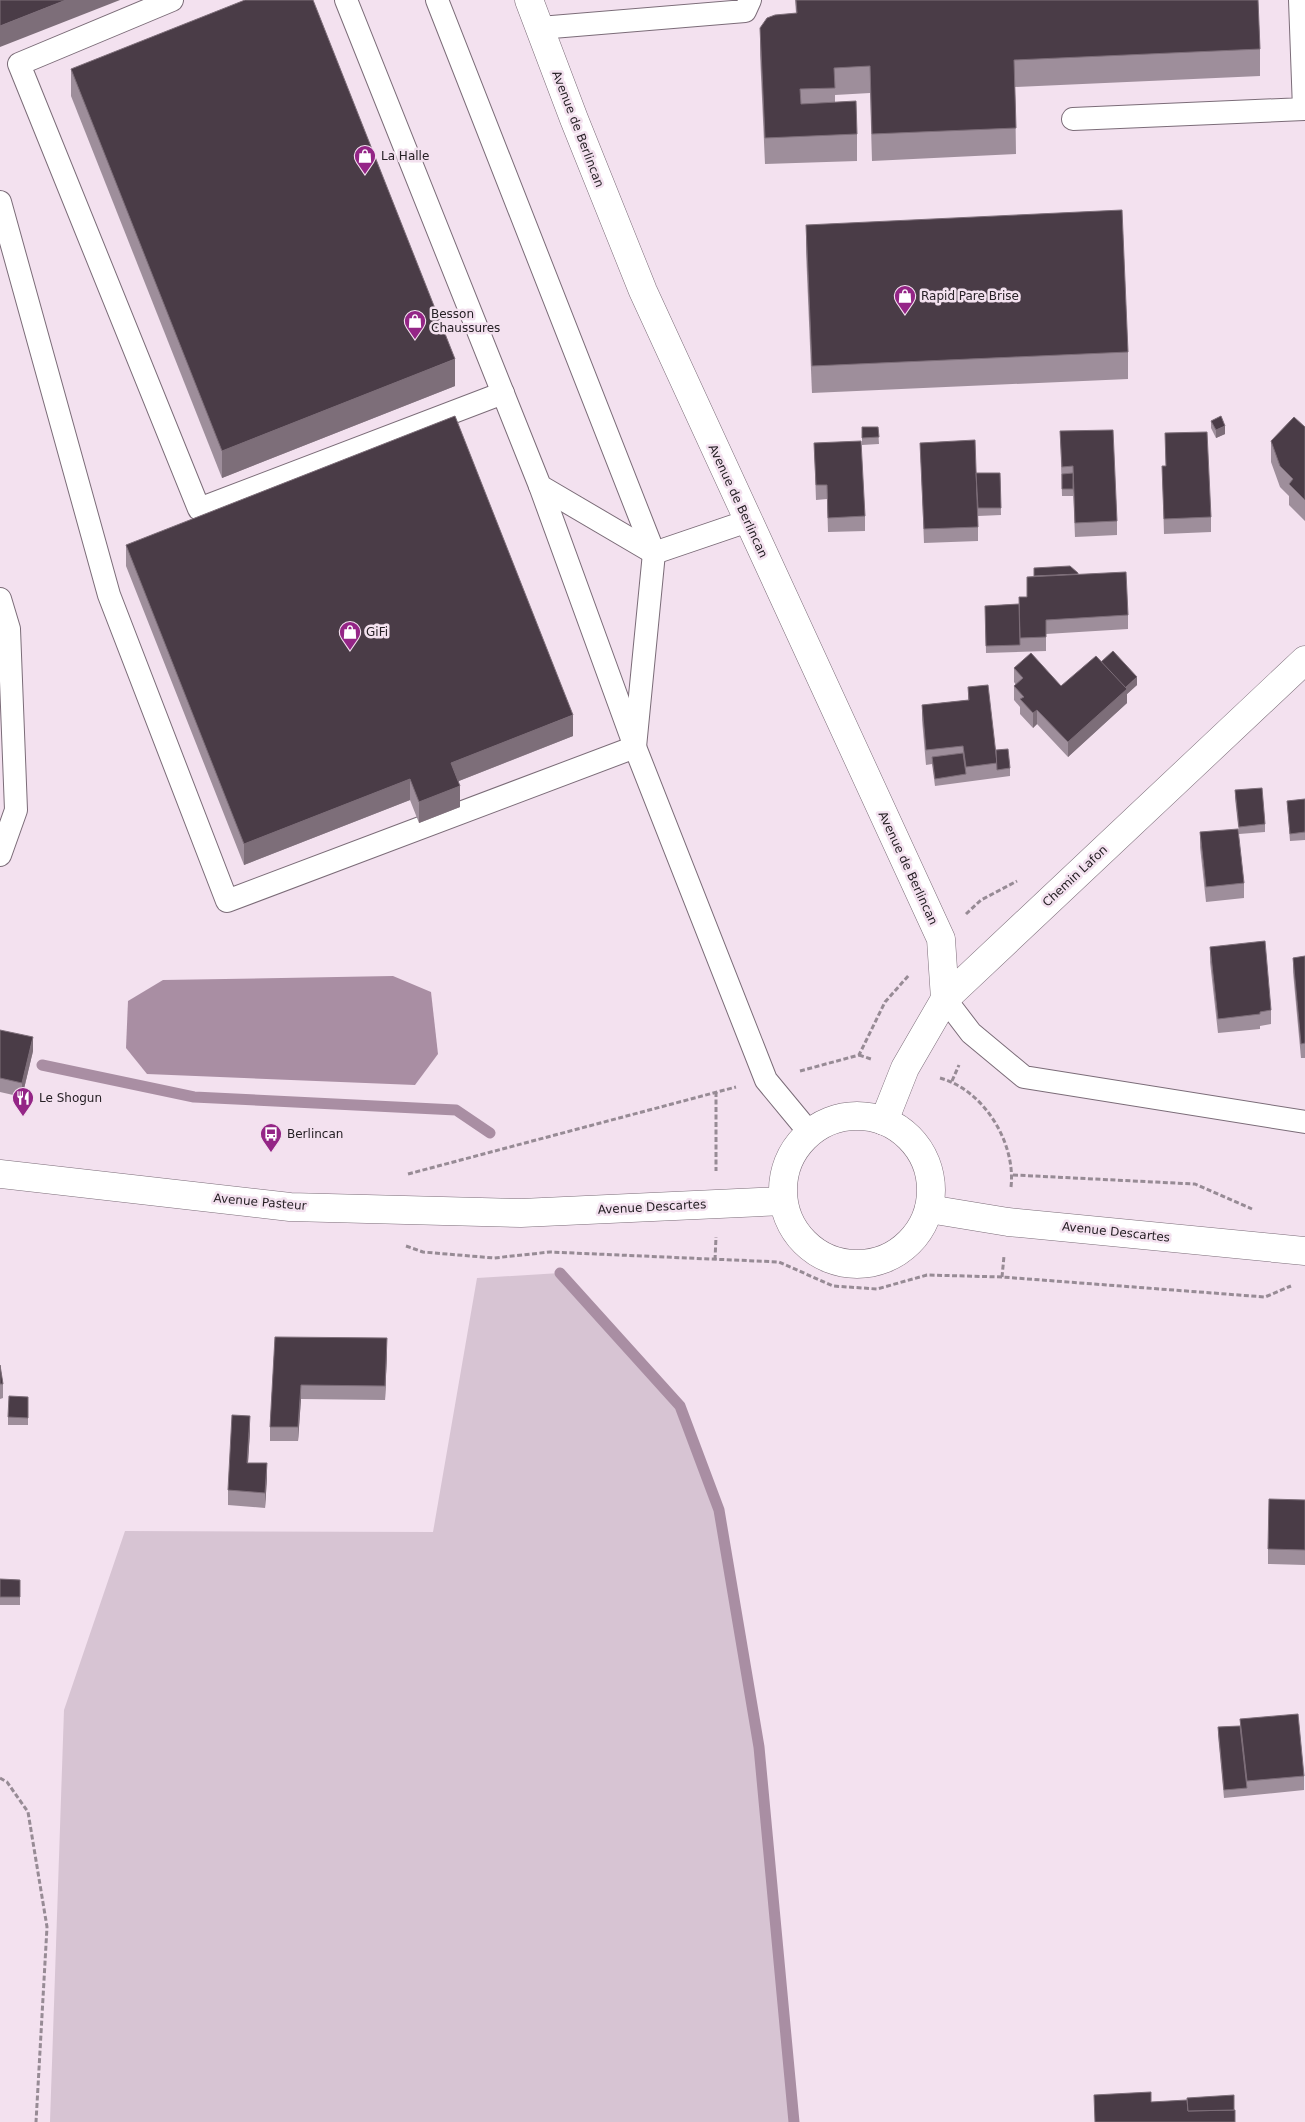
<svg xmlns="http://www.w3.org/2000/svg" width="1305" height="2122" font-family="'DejaVu Sans',sans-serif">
<rect width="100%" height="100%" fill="#f3e1ef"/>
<!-- green -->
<path fill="#d7c4d3" d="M560 1273 680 1406 719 1510 759 1747 794 2122H50L64 1710 125 1531 433 1532 477 1278Z"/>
<!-- water -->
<path fill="#a98ea3" d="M393 976 431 992 438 1054 415 1085 147 1074 126 1048 128 1001 163 980Z"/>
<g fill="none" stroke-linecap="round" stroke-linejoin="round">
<!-- stream -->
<g stroke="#a98ea3" stroke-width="11">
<path d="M42 1065 194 1097 456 1110 490 1133"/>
<path d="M560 1273 680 1406 719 1510 759 1747 794 2122"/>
</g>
<!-- service casing -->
<g stroke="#7b6c78" stroke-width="24">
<g id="service">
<path d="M172 0 19 64 199 509 503 393"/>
<path d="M346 0 540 486 654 553 748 521"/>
<path d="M540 28 745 11 750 0"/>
<path d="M1073 119 1304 109 1300 0"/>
<path d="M0 202 109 595 227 901 635 747 654 553 437 0"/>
<path d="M540 486 635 747 766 1080 809 1132"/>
<path d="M0 599 9 629 16 810 0 855"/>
<path d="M945 999 971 1033 1024 1077 1305 1122"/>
</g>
</g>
<!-- minor casing -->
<g stroke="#7b6c78" stroke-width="29">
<path id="minor" d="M529 0 574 119 643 291 941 939 945 999"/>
</g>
<!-- tertiary casing -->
<g stroke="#7b6c78" stroke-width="29">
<path id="tertiary" d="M884 1121 905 1068 945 999 1305 660"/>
</g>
<!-- secondary casing -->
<g stroke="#7b6c78" stroke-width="29">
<g id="secondary">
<circle cx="857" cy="1190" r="74"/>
<path d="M0 1174 290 1207 521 1213 783 1201"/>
<path d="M929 1209 1008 1222 1305 1251"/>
</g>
</g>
<!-- path -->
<g stroke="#978b95" stroke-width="3" stroke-dasharray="5 2.5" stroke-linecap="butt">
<path d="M966 914 981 900 1017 881"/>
<path d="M859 1055 871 1059"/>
<path d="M800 1071 859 1055 885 1002 909 975"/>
<path d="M940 1078C984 1090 1016 1143 1011 1187"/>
<path d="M952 1081 959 1065"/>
<path d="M716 1092V1171"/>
<path d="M408 1174 736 1087"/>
<path d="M1013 1175 1195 1184 1252 1209"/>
<path d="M406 1246 423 1252 494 1258 550 1252 779 1262 833 1286 877 1289 927 1275 1002 1277 1265 1297 1291 1286"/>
<path d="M715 1260 716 1237"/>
<path d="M1002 1277 1004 1256"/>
<path d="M0 1778 7 1782 28 1812 47 1927 36 2122"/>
</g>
<!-- service -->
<use href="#service" stroke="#fff" stroke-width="22"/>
<!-- minor -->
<use href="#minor" stroke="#fff" stroke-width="28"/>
<!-- tertiary -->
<use href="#tertiary" stroke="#fff" stroke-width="28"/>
<!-- secondary -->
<use href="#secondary" stroke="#fff" stroke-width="28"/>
</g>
<!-- wall -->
<g fill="#9e8e9b">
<path d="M795 0H1258L1260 49V76L1015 87 1016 154 872 161 870 93 835 95V102L857 134V161L765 164 760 55V28L796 13Z"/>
<path d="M71 69 455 386 222 478 71 96Z"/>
<path d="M806 225 1128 352V379L812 393 806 252Z"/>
<path d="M1211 421 1225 434 1216 438 1211 428Z"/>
<path d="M862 427H878L879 444 862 445Z"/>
<path d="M1305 427V521L1289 505V496L1280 487 1271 462V441Z"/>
<path d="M1060 431 1117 521V535L1075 537 1073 489V496H1062Z"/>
<path d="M1165 433 1211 517V532L1164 534 1162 466H1166Z"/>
<path d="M814 443 865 516V531L828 532 827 499 816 500Z"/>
<path d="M920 443 976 473H1000L1001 515 978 516V541L924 543Z"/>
<path d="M126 545 573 736 459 781 460 807 419 823 410 800 244 865 126 566Z"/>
<path d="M1078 574 1128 615V629L1046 634V651L986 653 985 606 1019 604 1027 597V577Z"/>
<path d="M1101 662 1137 685 1127 694V703L1068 757 1037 724 1033 728 1020 714V707L1014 700V686L1016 685 1014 682V668L1061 686Z"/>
<path d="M968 687 996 750 1010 768V776L935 786 932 764 926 765 922 720V705L968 700Z"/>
<path d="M1235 790 1265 824V832L1239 834 1235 798Z"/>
<path d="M1305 799V840L1290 841 1287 801Z"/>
<path d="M1200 832 1244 883V898L1206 902 1200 847Z"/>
<path d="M1210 947 1271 1010V1024L1260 1026V1029L1218 1033 1210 962Z"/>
<path d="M1305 956V1058H1301L1293 972V958Z"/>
<path d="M0 1030 33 1051 22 1097 0 1092Z"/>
<path d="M275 1337 387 1352 385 1400 301 1399 298 1441H270V1427Z"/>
<path d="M0 1365 3 1384V1398L0 1399Z"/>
<path d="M28 1397V1425H8V1417Z"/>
<path d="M250 1431 248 1463 267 1478 265 1508 228 1505V1490Z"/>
<path d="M1305 1500V1565L1268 1564V1549Z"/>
<path d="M0 1579 20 1580V1605H0Z"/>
<path d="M1240 1719 1304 1776V1790L1224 1798 1218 1735V1727L1240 1726Z"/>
</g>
<!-- shaded-wall -->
<g fill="#7d6e79">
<path d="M66 0H120L0 47V26Z"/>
<path d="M455 359V386L222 478V451Z"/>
<path d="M1225 426V434L1216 438V430Z"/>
<path d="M1137 677V685L1127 694V703L1068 757V742Z"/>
<path d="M1037 710V724L1033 728V713Z"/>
<path d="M573 715V736L451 784V763Z"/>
<path d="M410 779V800L244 865V844Z"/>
<path d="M460 786V807L419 823V802Z"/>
<path d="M33 1037V1051L22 1097V1083Z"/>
<path d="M387 1338V1352L385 1400V1386Z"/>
<path d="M301 1385V1399L298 1441V1427Z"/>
<path d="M250 1416V1431L247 1477V1463Z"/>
<path d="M267 1463V1478L265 1508V1493Z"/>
</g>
<!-- building -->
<g fill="#4a3c47" stroke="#7d6e79">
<path d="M0 0H66L0 26Z"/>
<path d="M245 0H313L455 359 222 451 71 69Z"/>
<path d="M796 0H1258L1260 49 1014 60 1016 128 872 134 870 66 834 68 835 88 800 89 801 104 856 101 857 134 765 138 760 28 767 18 775 15 797 13Z"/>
<path d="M1122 210 1128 352 812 366 806 225Z"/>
<path d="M455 416 573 715 451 763 460 786 419 802 410 779 244 844 126 545Z"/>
<path d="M1221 416 1225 426 1216 430 1211 421Z"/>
<path d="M1294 417 1305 427V500L1289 484 1293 479 1280 466 1271 441Z"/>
<path d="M862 427H878L879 437 862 438Z"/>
<path d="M1113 430 1117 521 1075 523 1073 466 1062 467 1060 431Z"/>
<path d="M1207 432 1211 517 1164 519 1162 466H1166L1165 433Z"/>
<path d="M975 440 978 527 924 529 920 443Z"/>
<path d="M861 441 865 516 828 518 827 485H816L814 443Z"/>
<path d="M976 473H1000L1001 508H978Z"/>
<path d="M1073 473V489H1062V474Z"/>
<path d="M1070 566 1078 573V574L1034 576V568Z"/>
<path d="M1126 572 1128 615 1046 620V637L1020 638 1019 597H1027V577Z"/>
<path d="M1019 604 1020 645 986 646 985 606Z"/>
<path d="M1113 651 1137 677 1125 688 1101 662Z"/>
<path d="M1031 653 1061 686 1096 656 1127 689 1068 742 1037 710 1033 713 1020 699 1024 697 1014 686 1023 678 1014 668Z"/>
<path d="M988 685 997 763 966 767 963 746 926 750 922 705 969 700 968 687Z"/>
<path d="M1008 749 1010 768 997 770 996 750Z"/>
<path d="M963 753 966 774 935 779 932 757Z"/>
<path d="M1262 788 1265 824 1239 827 1235 790Z"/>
<path d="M1305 799V832L1290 834 1287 801Z"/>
<path d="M1238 829 1244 883 1206 887 1200 832Z"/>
<path d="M1265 941 1271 1010 1260 1012V1014L1218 1019 1210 947Z"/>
<path d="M1305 956V1043L1301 1044 1293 958Z"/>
<path d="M0 1030 33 1037 22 1083 0 1078Z"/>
<path d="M275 1337 387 1338 385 1386 301 1385 298 1427H270Z"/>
<path d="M0 1365 3 1384H0Z"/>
<path d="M9 1396 28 1397V1418L8 1417Z"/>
<path d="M232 1415 250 1416 247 1463H267L265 1493 228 1490Z"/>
<path d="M1269 1499 1305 1500V1550L1268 1549Z"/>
<path d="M0 1579 20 1580V1597H0Z"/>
<path d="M1298 1714 1304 1776 1247 1781 1240 1719Z"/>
<path d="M1240 1726 1247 1788 1224 1790 1218 1727Z"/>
<path d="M1151 2092V2102L1187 2100 1188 2111 1235 2110V2122H1095L1094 2095Z"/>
<path d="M1234 2095V2110L1188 2111 1187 2098Z"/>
</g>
<!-- icons -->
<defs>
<g id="shop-pin" transform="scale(1.125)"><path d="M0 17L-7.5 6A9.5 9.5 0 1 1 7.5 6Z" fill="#942586" stroke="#f3e1ef"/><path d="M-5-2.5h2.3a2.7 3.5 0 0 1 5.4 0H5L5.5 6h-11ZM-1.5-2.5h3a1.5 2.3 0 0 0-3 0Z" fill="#fff"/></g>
<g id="restaurant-pin" transform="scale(1.125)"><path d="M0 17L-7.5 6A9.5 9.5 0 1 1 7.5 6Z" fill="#942586" stroke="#f3e1ef"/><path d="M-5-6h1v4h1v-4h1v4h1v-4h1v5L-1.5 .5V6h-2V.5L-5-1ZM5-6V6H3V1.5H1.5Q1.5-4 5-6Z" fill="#fff"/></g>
<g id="bus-pin" transform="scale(1.125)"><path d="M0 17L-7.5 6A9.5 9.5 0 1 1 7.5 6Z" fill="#942586" stroke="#f3e1ef"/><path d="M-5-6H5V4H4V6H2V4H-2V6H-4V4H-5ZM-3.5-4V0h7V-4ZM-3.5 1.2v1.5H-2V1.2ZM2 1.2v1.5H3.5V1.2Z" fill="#fff"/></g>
</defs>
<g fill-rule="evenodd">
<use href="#shop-pin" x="365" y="156"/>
<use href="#shop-pin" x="905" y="296"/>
<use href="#shop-pin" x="415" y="321"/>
<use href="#shop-pin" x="350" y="632"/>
<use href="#restaurant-pin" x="23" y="1098"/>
<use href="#bus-pin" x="271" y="1134"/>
</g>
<g text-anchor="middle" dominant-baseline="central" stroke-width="5" stroke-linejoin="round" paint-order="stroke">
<!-- street labels -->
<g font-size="12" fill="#262025" stroke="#f3e1ef">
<text transform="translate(578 129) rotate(69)">Avenue de Berlincan</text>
<text transform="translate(738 501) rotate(65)">Avenue de Berlincan</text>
<text transform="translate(908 868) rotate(65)">Avenue de Berlincan</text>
<text transform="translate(1075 876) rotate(-43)">Chemin Lafon</text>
<text transform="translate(260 1202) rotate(5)">Avenue Pasteur</text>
<text transform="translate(652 1207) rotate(-3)">Avenue Descartes</text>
<text transform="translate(1116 1232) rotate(6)">Avenue Descartes</text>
</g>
<!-- poi labels -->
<g font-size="12" fill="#262025" stroke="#f3e1ef" text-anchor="start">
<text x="381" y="156">La Halle</text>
<text x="921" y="296">Rapid Pare Brise</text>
<text x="431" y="314">Besson<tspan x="431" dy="14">Chaussures</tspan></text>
<text x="366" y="632">GiFi</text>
<text x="39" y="1098">Le Shogun</text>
<text x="287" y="1134">Berlincan</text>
</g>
</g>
</svg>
